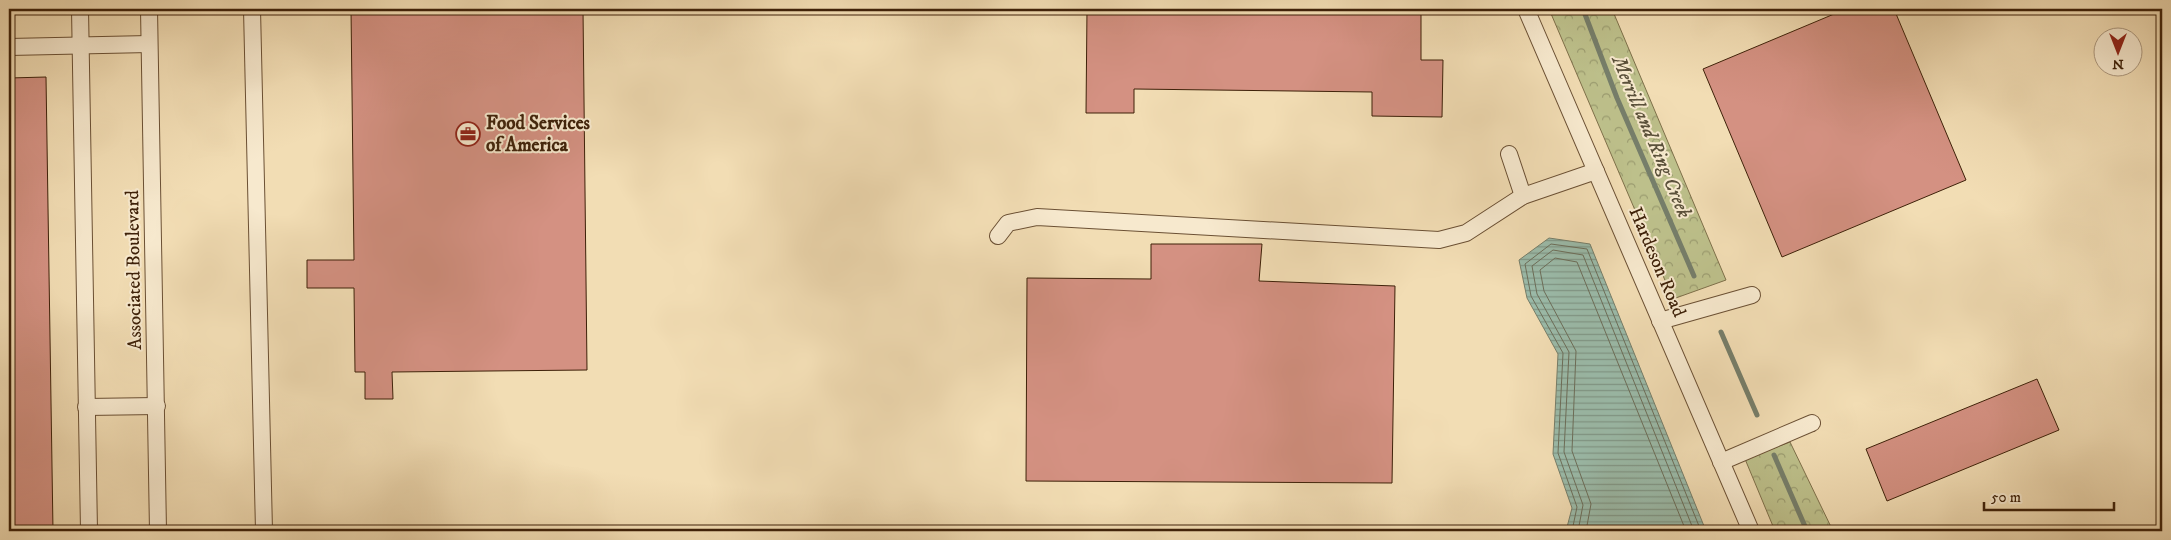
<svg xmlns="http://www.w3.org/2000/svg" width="2171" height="540" font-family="'IM FELL DW Pica',serif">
<defs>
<pattern id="forest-crowns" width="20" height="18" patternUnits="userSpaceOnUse" patternTransform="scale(1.25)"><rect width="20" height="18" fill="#bdc08b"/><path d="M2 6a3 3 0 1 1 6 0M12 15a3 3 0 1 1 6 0" fill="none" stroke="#9b9c70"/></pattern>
<pattern id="water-rules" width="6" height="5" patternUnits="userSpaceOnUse" patternTransform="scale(1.25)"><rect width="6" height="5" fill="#9bbcab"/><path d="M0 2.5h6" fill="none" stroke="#809889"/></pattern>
</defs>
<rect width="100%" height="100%" fill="#f2ddb4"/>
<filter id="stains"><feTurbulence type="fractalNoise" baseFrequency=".004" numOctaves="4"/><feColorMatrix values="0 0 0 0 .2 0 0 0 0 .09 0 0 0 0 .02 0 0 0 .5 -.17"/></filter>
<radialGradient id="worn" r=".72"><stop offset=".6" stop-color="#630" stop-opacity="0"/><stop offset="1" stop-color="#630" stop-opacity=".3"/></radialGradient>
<!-- forest -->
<g fill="url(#forest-crowns)" stroke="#7e704a">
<path d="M1549 9H1612L1726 280 1673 299Z"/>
<path d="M1790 442 1833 531H1775L1745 459Z"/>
</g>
<!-- water -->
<path fill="url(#water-rules)" stroke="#767e6a" d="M1549 238 1590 244 1706 531H1566L1572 508 1553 454 1558 354 1527 298 1519 260Z"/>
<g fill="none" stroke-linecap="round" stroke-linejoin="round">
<!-- shore -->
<g stroke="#6c6e5a" stroke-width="1">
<path d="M1572 531 1577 507 1558 453 1563 353 1531 296 1525 264 1551 244 1587 249 1701 531"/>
<path d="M1578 531 1583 505 1564 452 1569 352 1537 294 1532 266 1553 250 1583 255 1694 531"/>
<path d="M1586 531 1591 504 1572 451 1576 351 1544 291 1540 270 1555 258 1577 262 1686 531"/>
</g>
<!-- stream -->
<g stroke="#767e6a" stroke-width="5">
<path d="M1583 9 1617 98 1694 276"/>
<path d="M1721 332 1757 415"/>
<path d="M1774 455 1807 531"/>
</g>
</g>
<!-- building -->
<g fill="#d49182" stroke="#3e2109">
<path d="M351 9H583L587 370 392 372 393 399H365V372H355L354 288H307V260H354Z"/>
<path d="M1087 9H1421V60H1443L1442 117 1372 116V92L1134 89V113H1086Z"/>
<path d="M1846 9H1894L1966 180 1782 257 1703 69Z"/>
<path d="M46 77 53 531H9V78Z"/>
<path d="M1151 244H1262L1259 281 1395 286 1392 483 1026 481 1027 278 1151 279Z"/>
<path d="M2037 379 2059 430 1887 501 1866 449Z"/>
</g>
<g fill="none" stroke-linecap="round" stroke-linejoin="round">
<!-- minor casing -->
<g stroke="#6b5034" stroke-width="18">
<g id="minor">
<path d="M80 9 89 531"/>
<path d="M149 9 158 531"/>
<path d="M252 9 264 531"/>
<path d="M1526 9 1751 531"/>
<path d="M9 47 149 44"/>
<path d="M1509 154 1523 196"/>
<path d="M998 236 1008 223 1037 217 1439 240 1466 233 1523 196 1596 171"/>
<path d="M1660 321 1752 295"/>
<path d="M86 407 157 406"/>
<path d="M1721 462 1812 423"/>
</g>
</g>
<!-- minor -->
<use href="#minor" stroke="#f7e9ce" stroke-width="16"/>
</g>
<!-- icons -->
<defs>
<g id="office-ring" transform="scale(1.25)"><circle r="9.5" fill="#f7e9ce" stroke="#8f2418" stroke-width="1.5"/><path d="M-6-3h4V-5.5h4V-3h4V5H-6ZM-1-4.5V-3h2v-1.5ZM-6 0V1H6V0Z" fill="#8f2418"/></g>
</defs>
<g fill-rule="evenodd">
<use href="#office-ring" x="468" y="134"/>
</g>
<g text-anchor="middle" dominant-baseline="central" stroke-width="4" stroke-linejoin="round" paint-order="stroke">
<!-- poi labels -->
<g font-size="19" font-weight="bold" fill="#3e2109" stroke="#f7e9ce" text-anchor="start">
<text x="486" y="123">Food Services<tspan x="486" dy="22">of America</tspan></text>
</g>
<!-- street labels -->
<g font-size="19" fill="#3e2109" stroke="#f7e9ce">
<text transform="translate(1657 262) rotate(67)">Hardeson Road</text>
<text transform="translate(134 270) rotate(-91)">Associated Boulevard</text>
</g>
<!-- water labels -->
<g font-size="20" font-style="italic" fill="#5a503a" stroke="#f7e9ce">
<text transform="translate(1651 137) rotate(67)">Merrill and Ring Creek</text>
</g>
</g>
<!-- margin -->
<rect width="2171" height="540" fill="none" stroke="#f2ddb4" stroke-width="30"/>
<rect x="10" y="10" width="2151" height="520" fill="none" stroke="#3e2109" stroke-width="2.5"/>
<rect x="15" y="15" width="2141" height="510" fill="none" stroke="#3e2109"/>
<!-- north arrow -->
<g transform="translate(2118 52) rotate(180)"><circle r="24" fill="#f7e9ce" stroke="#ad997f"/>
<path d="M0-4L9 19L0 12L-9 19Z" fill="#8f2418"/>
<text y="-8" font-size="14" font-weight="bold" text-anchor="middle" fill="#3e2109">N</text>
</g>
<!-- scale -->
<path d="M1984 502v8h130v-8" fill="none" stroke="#3e2109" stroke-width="2.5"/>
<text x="1991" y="502" font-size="15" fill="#3e2109" stroke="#f7e9ce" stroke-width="4" paint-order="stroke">50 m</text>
<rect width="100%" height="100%" filter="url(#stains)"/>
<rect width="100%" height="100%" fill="url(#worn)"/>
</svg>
